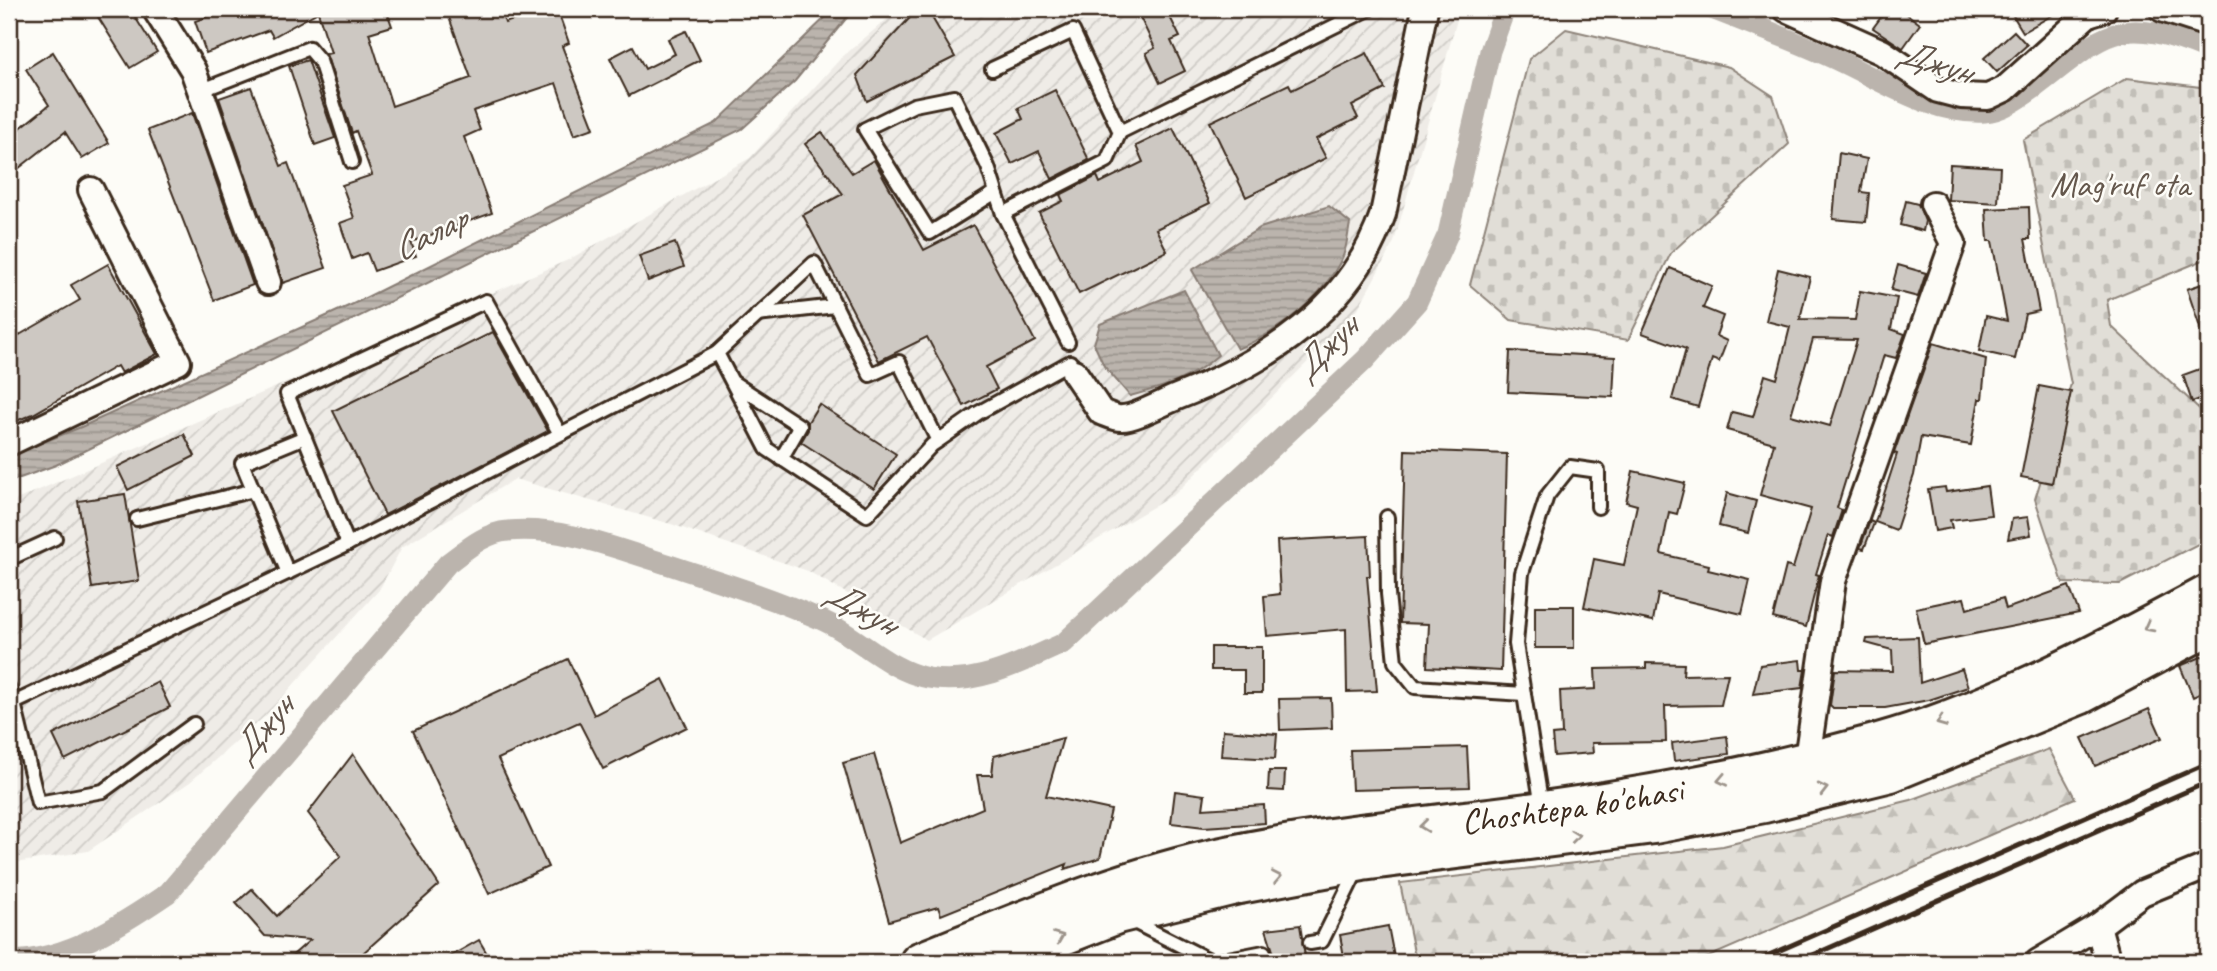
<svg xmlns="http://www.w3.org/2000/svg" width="2217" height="971" font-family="Caveat,sans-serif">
<defs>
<pattern id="industrial-furrows" width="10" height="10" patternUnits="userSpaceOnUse" patternTransform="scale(1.75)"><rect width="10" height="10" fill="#efece7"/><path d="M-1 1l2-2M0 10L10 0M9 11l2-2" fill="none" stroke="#cecbc6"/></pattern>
<pattern id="forest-firs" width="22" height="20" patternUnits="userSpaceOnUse" patternTransform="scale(1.75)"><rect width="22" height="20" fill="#e1ded7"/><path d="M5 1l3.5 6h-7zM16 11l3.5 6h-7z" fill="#c2bfb8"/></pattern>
<pattern id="cemetery-stones" width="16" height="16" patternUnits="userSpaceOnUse" patternTransform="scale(1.75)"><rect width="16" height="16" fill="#e1ded7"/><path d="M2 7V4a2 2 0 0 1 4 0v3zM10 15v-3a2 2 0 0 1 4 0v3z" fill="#c2bfb8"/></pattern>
<pattern id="water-rules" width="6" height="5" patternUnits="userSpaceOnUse" patternTransform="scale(1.75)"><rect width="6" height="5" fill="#bbb4ad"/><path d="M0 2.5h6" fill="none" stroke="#99938c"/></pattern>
</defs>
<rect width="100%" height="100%" fill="#fdfcf7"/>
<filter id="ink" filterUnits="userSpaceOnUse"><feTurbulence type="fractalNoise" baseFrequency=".0143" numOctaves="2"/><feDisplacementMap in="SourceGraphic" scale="14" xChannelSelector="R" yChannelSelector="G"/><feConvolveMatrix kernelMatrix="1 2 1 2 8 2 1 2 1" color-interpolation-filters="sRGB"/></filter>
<g filter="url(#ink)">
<!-- industrial -->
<path fill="url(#industrial-furrows)" d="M899 9H1460L1394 242 1354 316 1175 494 927 640 808 571 671 524 515 479 402 547 379 590 265 716 190 782 88 851 9 864V503L568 260 750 158 841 58Z"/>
<!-- forest -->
<path fill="url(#forest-firs)" stroke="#8e847a" stroke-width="2" d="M2049 749 2075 798 1697 962H1416L1400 883 1723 846 1911 800Z"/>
<!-- cemetery -->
<g fill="url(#cemetery-stones)" stroke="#8e847a" stroke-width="2">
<path d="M1566 29 1729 67 1773 96 1789 144 1671 253 1628 340 1511 320 1470 285 1529 59Z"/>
<path d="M2127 78 2208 88V258L2107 300 2111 326 2208 417V539L2120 584 2063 583 2035 499 2071 384 2023 140Z"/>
</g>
<!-- water -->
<g fill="url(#water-rules)" stroke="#887d74" stroke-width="2">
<path d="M834 9H854L795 81 742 129 56 465 9 482V456L81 427 353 304 716 123Z"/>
<path d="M1329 206 1350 223C1348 234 1347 246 1343 256 1325 296 1278 333 1237 349L1192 270 1260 228Z"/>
<path d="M1184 290 1218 355C1192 379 1164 387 1130 396L1104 366 1094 344 1100 324Z"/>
</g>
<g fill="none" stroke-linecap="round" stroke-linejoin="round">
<!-- canal -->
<g stroke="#bbb4ad" stroke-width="21">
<path d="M1712 9C1755 26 1799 42 1841 62 1886 83 1932 115 1985 112 2002 111 2019 99 2033 89 2106 34 2115 12 2208 50"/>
<path d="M9 961C68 960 121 925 168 893L448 563C466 550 484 533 508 531 559 526 609 546 657 561 712 579 769 596 822 620 858 636 887 670 928 678 975 687 1023 662 1064 643L1365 360 1417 302 1448 234 1490 51 1505 9"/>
</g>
</g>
<!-- building -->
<g fill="#cdc8c2" stroke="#3b2a1e" stroke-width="2" fill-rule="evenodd">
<path d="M93 9H130L157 52 130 68Z"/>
<path d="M230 9H386L392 26 369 33 392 106 471 78 446 9H500L505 23 544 9H557L569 43 562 46 594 128 574 135 556 83 473 111 480 130 464 137 492 213 411 242 416 256 374 271 367 253 352 259 340 223 354 218 342 185 372 175 356 131 352 133 326 54 331 53 318 12 273 37 269 30 206 53 195 21Z"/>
<path d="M918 9H927L955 57 867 101 857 75Z"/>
<path d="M1136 9H1166L1180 37 1171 41 1185 71 1160 83 1146 53 1155 48Z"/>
<path d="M1887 9H1900L1920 24 1903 48 1873 28Z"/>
<path d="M2009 9H2063L2023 32Z"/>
<path d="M686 31 700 60 629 96 610 58 633 46 645 69 675 54 668 39Z"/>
<path d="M2014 31 2027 45 1997 72 1984 58Z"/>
<path d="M53 52 109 143 82 159 65 132 9 176V137L49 105 26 69Z"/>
<path d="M1367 53 1385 89 1352 106 1358 118 1316 139 1326 158 1246 197 1210 122 1289 84 1292 90Z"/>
<path d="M308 60 335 138 315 145 289 66Z"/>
<path d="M251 87 281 166 288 163 326 268 283 283 219 98Z"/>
<path d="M1055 90 1089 160 1052 179 1039 151 1012 164 996 133 1023 119 1018 108Z"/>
<path d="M192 113 253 285 214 300 148 130Z"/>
<path d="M1173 128 1210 203 1156 229 1167 251 1079 294 1039 213 1063 201 1060 195 1097 176 1100 183 1143 162 1136 146Z"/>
<path d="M822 132 852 173 874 160 924 250 973 225 1035 341 986 367 997 389 964 406 927 337 879 361 803 215 843 194 805 144Z"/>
<path d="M1839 153 1867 159 1861 192 1869 193 1866 222 1833 219Z"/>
<path d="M1950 164 2000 167 1998 203 1948 200Z"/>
<path d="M1906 201 1918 204 1925 221 1923 231 1900 225Z"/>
<path d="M2029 207 2030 239H2025L2039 311 2025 314 2015 359 1979 351 1986 316 2007 321 1992 241H1988L1986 209Z"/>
<path d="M675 243 684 267 648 281 639 256Z"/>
<path d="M108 264 157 354 121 373 117 366 33 414 9 424V341L80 300 71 285Z"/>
<path d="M1898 265 1926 273 1918 297 1891 290Z"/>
<path d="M1670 268 1712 286 1703 308 1723 316 1716 336 1727 341 1719 362 1712 359 1698 407 1672 399 1686 349 1642 333Z"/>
<path d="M1778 269 1810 277 1800 319 1855 320 1860 291 1897 298 1891 329 1905 334 1896 358 1884 355 1837 508 1842 510 1833 537 1828 535 1816 574 1819 575 1806 627 1773 618 1786 566 1793 568 1811 509 1760 495 1774 443 1727 430 1732 412 1753 417 1765 375 1777 379 1790 327 1766 321ZM1813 339 1857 340 1830 426 1791 415Z"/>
<path d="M2208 282V342H2205L2187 289Z"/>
<path d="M493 332 548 431 385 515 333 411Z"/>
<path d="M1933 343 1986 359 1982 399H1979L1971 445 1921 437 1914 475 1896 530 1875 522 1897 454 1894 453Z"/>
<path d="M1510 351 1615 357 1613 397 1508 392Z"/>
<path d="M2208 366V396L2192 402 2183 375Z"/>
<path d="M2039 386 2071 392 2052 483 2021 477Z"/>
<path d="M819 404 896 454 874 489 801 442 808 430V422Z"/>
<path d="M184 434 195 456 128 490 117 467Z"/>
<path d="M1405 450 1507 454 1501 671 1427 667 1429 624 1400 623Z"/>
<path d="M1633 471 1685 483 1677 514 1669 512 1661 554 1709 565 1708 570 1750 580 1742 614 1658 594 1653 621 1584 607 1594 559 1624 565 1637 505 1626 502Z"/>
<path d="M1987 486 1991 515 1950 520 1952 528 1935 531 1928 489 1945 487 1946 492Z"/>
<path d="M1727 493 1756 501 1748 533 1719 526Z"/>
<path d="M125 494 139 581 92 588 78 501Z"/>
<path d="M2028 517 2031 535 2008 539 2012 519Z"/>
<path d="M1870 521 1874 523 1864 549 1860 548Z"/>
<path d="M1368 536 1370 576H1367L1377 691 1347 692 1346 629 1267 636 1264 596 1280 594 1277 541Z"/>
<path d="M2069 586 2079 613 1924 644 1916 608 1964 598 1967 609 2003 598 2006 609Z"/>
<rect x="1535" y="606" width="39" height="42"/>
<path d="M1918 637 1920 683 1962 669 1968 687 1929 700 1885 708H1833L1830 705 1835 670 1893 671 1892 650 1866 643 1867 639Z"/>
<path d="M1211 647H1262V693H1244V670H1211Z"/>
<path d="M2208 654V690L2193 697 2180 666Z"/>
<path d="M568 659 594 715 663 679 687 727 603 769 579 722 498 759 548 867 489 894 413 731Z"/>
<path d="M1800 660 1801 670H1805L1802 688 1753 694 1760 665Z"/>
<path d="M1646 663 1684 664 1683 675 1728 674 1721 705 1665 706 1666 742 1592 743 1593 753 1554 756 1552 735 1562 734 1560 691 1596 689 1595 669 1646 668Z"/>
<path d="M158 682 170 707 65 760 53 735Z"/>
<path d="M1331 698 1332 728 1280 730 1279 699Z"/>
<path d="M2149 709 2162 738 2095 766 2082 738Z"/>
<path d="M1223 730 1277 734 1275 759 1221 756Z"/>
<path d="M1727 736 1729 754 1674 761 1672 743Z"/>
<path d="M1063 738 1046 796 1111 810 1100 858 1065 869 1067 864 941 915 938 907 889 921 843 763 874 754 900 843 983 808 977 775H992L994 756Z"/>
<path d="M1467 747 1469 787 1352 790 1350 750Z"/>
<path d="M353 754 439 885 353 962H285L310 940 265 936 236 903 252 889 277 916 341 856 308 813Z"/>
<path d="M1269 771H1285L1284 791 1268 790Z"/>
<path d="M1175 791 1205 795 1203 809 1264 805 1265 823 1204 827 1171 823Z"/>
<path d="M1300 925 1306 962H1271L1273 951 1266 929Z"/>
<path d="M1388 926 1395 962H1345L1340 935Z"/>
<path d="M479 940 492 962H440Z"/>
</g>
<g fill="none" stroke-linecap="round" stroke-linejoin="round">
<!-- service casing -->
<g stroke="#3b2a1e" stroke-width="18">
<g id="service">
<path d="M992 69 1073 31 1120 132 1369 9"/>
<path d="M200 91 309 48 320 61 352 162"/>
<path d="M996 192 930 233 865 129 914 105 954 97 988 167 1003 214"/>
<path d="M757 315 835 306"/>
<path d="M1068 342 1003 214 1107 161 1120 132"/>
<path d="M734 383 800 426 781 459"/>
<path d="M560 434 486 301 287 394 348 544 717 353"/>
<path d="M938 441 899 362 870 375 814 263 717 353 767 449 867 515 932 445 938 441 978 413 1070 362 1073 369"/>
<path d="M1387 517 1388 594 1395 662 1415 687 1524 694"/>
<path d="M137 519 254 490"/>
<path d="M9 559 55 538"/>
<path d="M288 573 242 463 305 437"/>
<path d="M9 688 14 703"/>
<path d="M194 724 103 791 38 803 14 703 348 544"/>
<path d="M1542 807 1516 644 1522 573 1547 496 1570 467 1598 471V507"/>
<path d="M1130 920 1213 962 1264 952"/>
<path d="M1310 943 1322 941 1358 868"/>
</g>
</g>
<!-- minor casing -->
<g stroke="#3b2a1e" stroke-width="30">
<g id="minor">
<path d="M155 9 193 70 268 282"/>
<path d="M1786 9 1882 52 1938 90 1961 96 1988 97 2005 89 2088 14 2104 9"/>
<path d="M2162 9 2208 24"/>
<path d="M1074 372 1101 412C1107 414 1116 419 1122 418 1135 418 1164 402 1177 397 1267 362 1351 309 1383 214L1425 9"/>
<path d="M9 443 178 362 91 190"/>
<path d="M1807 759 1833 581 1953 243 1933 204"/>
<path d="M2098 926 2108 962"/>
<path d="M2038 962 2098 926 2142 893 2208 866"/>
</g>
</g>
<!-- primary casing -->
<g stroke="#3b2a1e" stroke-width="44">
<g id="primary">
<path id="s1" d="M920 962C1021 922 1120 878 1227 856 1331 834 1437 826 1543 811 1654 796 1766 774 1875 744 1992 712 2101 652 2208 595"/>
<path d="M995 962 1117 914 1239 884 1362 861 1654 824 1764 803 1891 772 2079 695 2208 626"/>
</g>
</g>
<!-- service -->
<use href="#service" stroke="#fdfcf7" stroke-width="12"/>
<!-- minor -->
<use href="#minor" stroke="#fdfcf7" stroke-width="24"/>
<!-- primary -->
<use href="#primary" stroke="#fdfcf7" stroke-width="38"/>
<!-- rail -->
<g stroke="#3b2a1e" stroke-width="5">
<path d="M1753 962 2208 763"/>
<path d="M1797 962 2208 782"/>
</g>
</g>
<!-- one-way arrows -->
<defs><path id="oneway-chevron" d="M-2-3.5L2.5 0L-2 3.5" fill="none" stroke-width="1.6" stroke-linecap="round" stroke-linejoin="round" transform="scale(1.75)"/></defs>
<g stroke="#9c938a">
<use href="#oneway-chevron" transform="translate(2148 627) rotate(152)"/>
<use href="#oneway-chevron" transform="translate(1941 722) rotate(159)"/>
<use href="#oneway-chevron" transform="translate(1722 780) rotate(168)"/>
<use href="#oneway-chevron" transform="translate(1823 789) rotate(-14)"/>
<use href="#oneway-chevron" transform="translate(1424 826) rotate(173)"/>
<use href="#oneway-chevron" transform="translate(1575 836) rotate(-7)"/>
<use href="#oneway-chevron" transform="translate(1277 877) rotate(-11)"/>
<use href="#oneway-chevron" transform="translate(1059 937) rotate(-22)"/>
</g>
</g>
<g text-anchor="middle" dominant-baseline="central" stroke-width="5" stroke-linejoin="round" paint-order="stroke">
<!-- park labels -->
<g font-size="35" fill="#64574c" stroke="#fdfcf7">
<text x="2120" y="184">Mag'ruf ota</text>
</g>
<!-- street labels -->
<g font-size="35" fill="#3b2a1e" stroke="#fdfcf7">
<text stroke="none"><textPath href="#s1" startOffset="674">Choshtepa ko'chasi</textPath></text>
</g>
<!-- water labels -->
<g font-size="37" font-style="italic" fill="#615349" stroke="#fdfcf7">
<text transform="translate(1935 61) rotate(17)">Джун</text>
<text transform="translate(429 233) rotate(-26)">Салар</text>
<text transform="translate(1325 347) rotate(-45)">Джун</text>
<text transform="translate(862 607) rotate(29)">Джун</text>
<text transform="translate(262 728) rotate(-50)">Джун</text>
</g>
</g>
<!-- margin -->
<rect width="2217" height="971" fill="none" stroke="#fdfcf7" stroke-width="35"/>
<rect x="18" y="18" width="2182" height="936" fill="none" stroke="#3b2a1e" stroke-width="2.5" filter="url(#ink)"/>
</svg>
